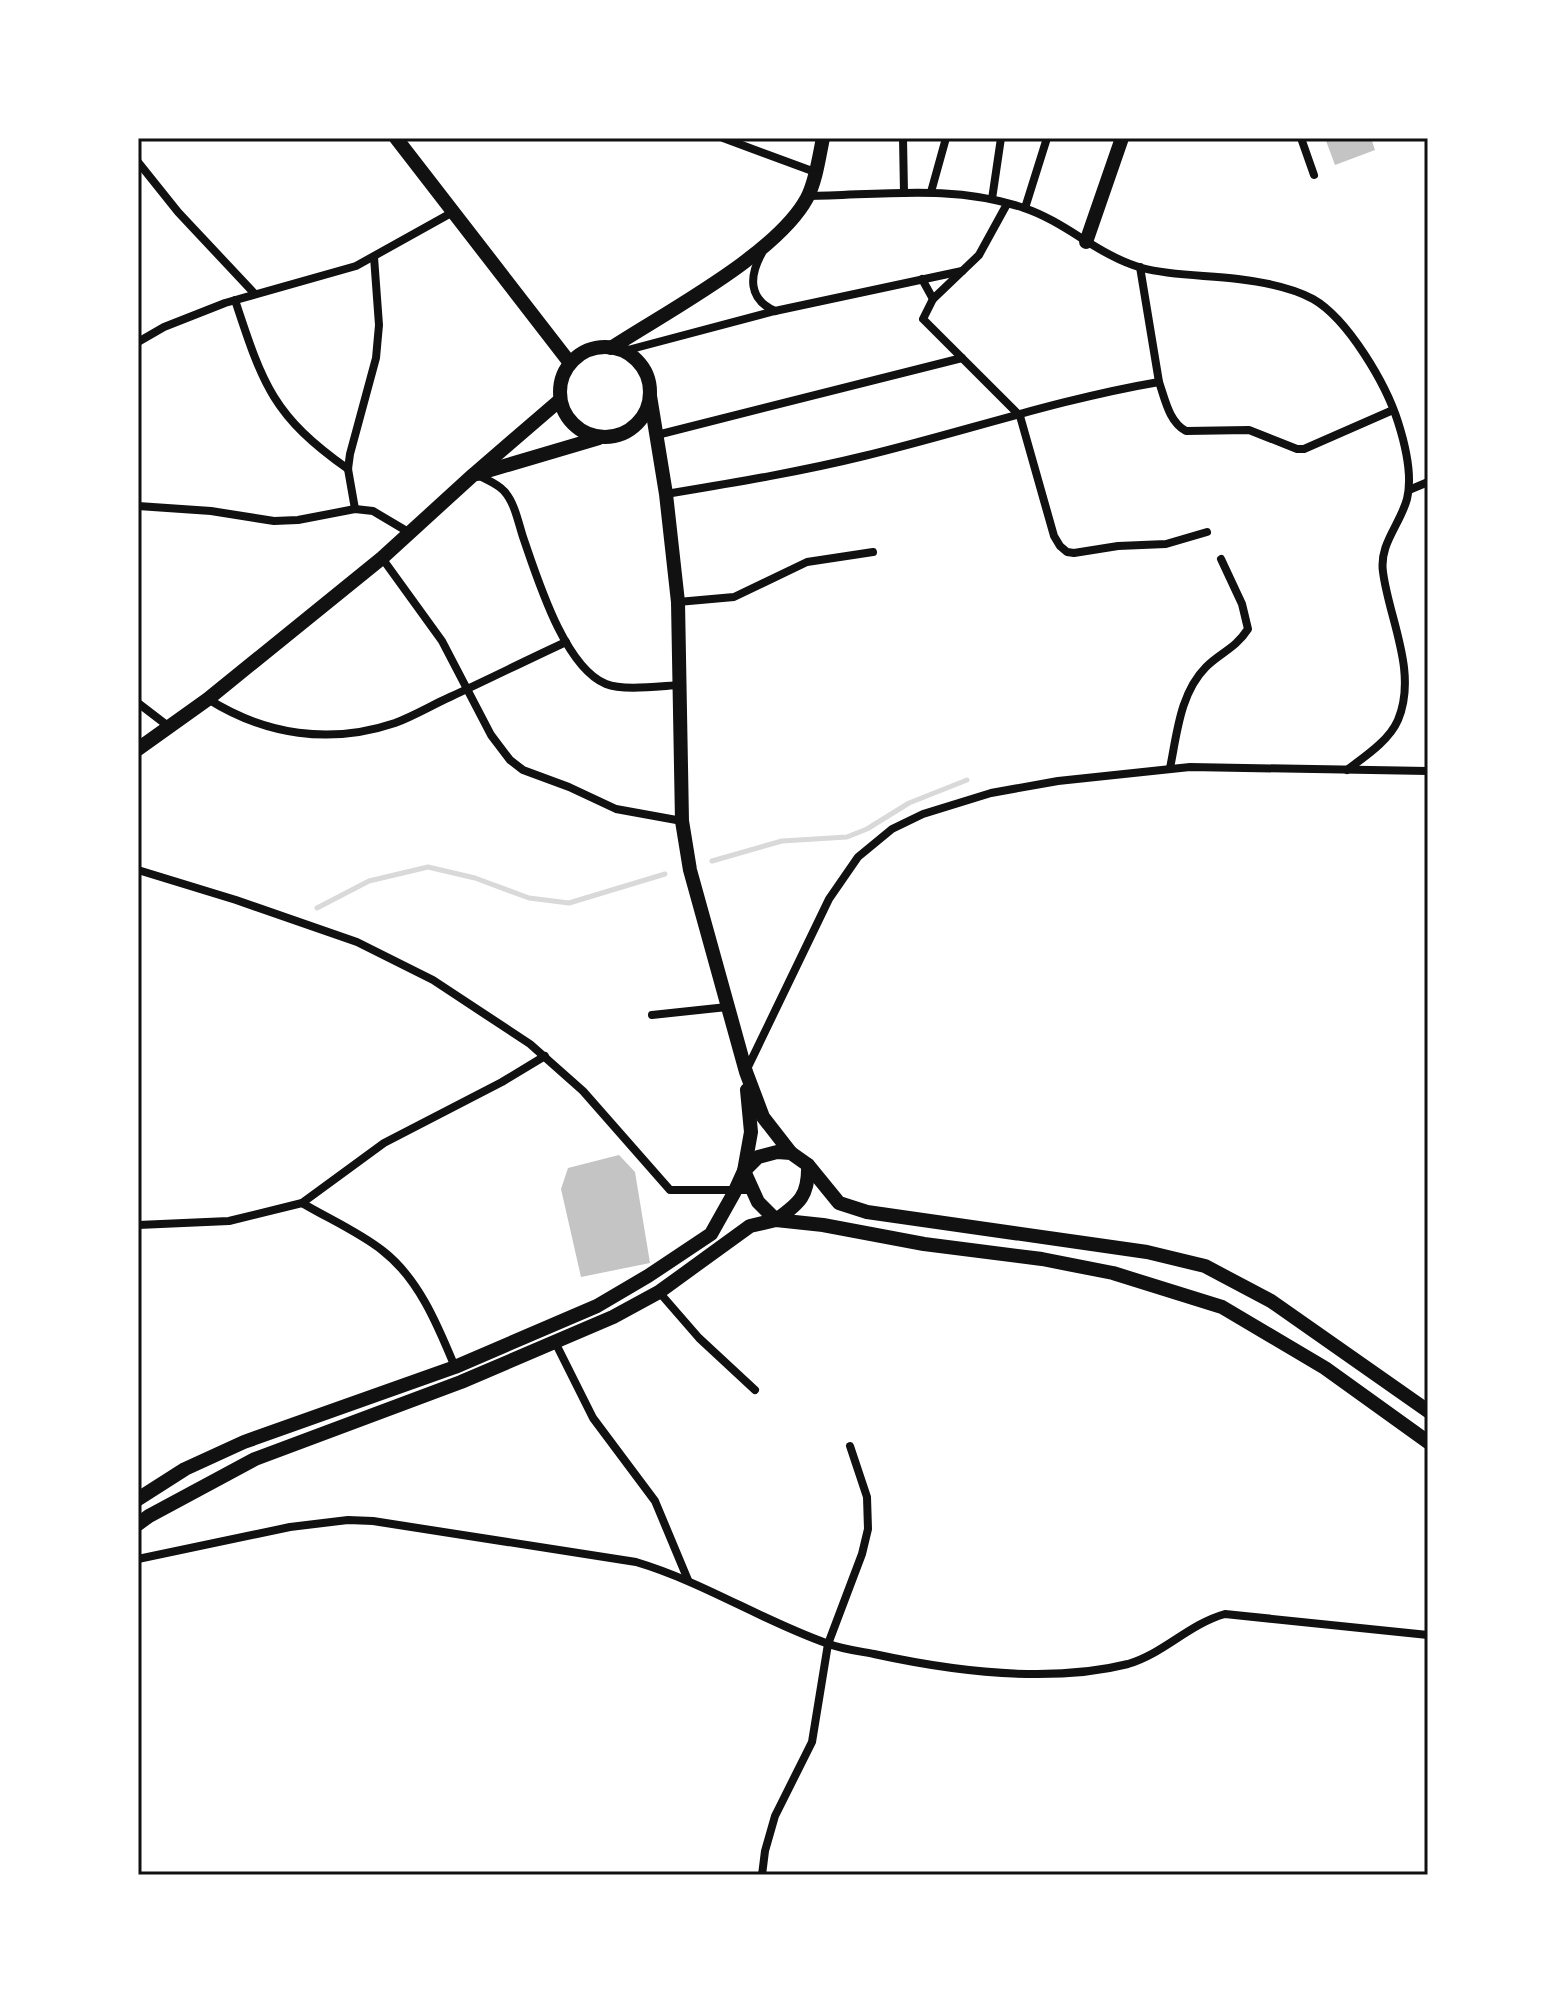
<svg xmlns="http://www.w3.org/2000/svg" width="1566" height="2013" font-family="Rubik,sans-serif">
<rect width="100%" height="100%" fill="#fff"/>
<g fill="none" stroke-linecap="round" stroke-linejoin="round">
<!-- stream -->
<g stroke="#d9d9d9" stroke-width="5">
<path d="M712 861 782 841 847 837 867 829 909 803 967 780"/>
<path d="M317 908 369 881 428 867 475 878 529 898 569 903 665 874"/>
</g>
</g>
<!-- building -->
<g fill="#c4c4c4">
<path d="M1325 138H1371L1375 150 1335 165Z"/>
<path d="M619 1155 635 1172 650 1263 581 1277 561 1189 568 1168Z"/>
</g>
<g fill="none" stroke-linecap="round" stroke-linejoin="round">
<!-- minor -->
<g stroke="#111" stroke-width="8">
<path d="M723 138 815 172"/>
<path d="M903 138 904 193"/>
<path d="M1301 138 1314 175"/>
<path d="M138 162 178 212 254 293"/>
<path d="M931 192 946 138"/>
<path d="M809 196C881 195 954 184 1024 208 1066 222 1099 256 1142 268 1173 276 1206 275 1238 279 1263 282 1291 287 1313 299 1348 319 1386 384 1398 422 1405 444 1413 475 1407 499 1400 525 1379 544 1383 572 1389 619 1418 672 1398 720 1389 741 1364 757 1347 770"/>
<path d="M992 199 1001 138"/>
<path d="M1007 204 979 255 933 299 923 319 1020 416 1054 536 1060 546 1067 552 1074 553 1118 546 1166 544 1207 532"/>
<path d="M1025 208 1047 138"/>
<path d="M762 253C749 276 748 299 775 311"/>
<path d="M922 279 933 299"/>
<path d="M235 300C263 385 273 416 348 469"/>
<path d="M138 342 164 327 225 303 356 266 453 212"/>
<path d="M624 351 775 311 962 271"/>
<path d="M1159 382C1165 399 1169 422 1186 431L1249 430 1297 449H1304L1393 410"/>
<path d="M657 435 962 358"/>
<path d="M478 475C487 480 498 484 504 491 515 503 518 522 523 537 537 577 564 667 606 684 623 691 660 686 680 685"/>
<path d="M1409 490 1428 482"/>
<path d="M666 494C732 483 799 472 864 456 963 432 1059 399 1159 382L1140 267"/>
<path d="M138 506 211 511 274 521 298 520 355 509 373 511 410 533"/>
<path d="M355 509 348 469 350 454 376 358 379 325 374 257"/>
<path d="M382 558 442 641 491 735 510 760 523 770 569 787 616 809 682 821"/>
<path d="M678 602 734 597 807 562 873 552"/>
<path d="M208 699C265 735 330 745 395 723 414 716 432 705 450 697 489 679 527 660 566 642"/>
<path d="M138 703 168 726"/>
<path d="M1170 768C1177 734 1180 693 1206 667 1221 652 1235 649 1248 629L1242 604 1221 559"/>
<path d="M138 870 236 900 357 942 433 980 530 1044 583 1091 670 1190H751"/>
<path d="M652 1015 727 1007"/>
<path d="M746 1071 829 899 858 857 892 829 923 814 991 793 1058 781 1190 767 1428 771"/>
<path d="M302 1203 384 1143 502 1082 545 1056"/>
<path d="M138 1225 229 1221 302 1203C329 1219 359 1232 383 1251 419 1279 438 1326 455 1367"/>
<path d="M659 1292 699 1338 755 1390"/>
<path d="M555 1342 593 1418 655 1501 688 1580"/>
<path d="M138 1559 290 1527 348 1520 373 1521 636 1562C703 1582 761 1620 826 1643 841 1649 858 1651 874 1654 952 1671 1049 1684 1128 1664 1163 1654 1189 1624 1225 1614L1428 1635"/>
<path d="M762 1875 765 1851 775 1816 812 1742 828 1644 862 1554 868 1529 867 1497 850 1446"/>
</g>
<!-- tertiary -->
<g stroke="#111" stroke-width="14">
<path d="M396 138 570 363"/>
<path d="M1086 242 1122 138"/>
<circle cx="605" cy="392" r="45"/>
<path d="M611 348C666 312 777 254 807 198 816 181 819 157 823 138"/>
<path d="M650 396 666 494 678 602 682 821 690 870 746 1072 763 1117 791 1153"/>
<path d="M477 474 599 438"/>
<path d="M138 749 208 699 382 558 473 475 560 400"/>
<path d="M747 1090 751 1132 744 1171 758 1202 776 1220C800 1203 809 1195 808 1165"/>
</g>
<!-- secondary -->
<g stroke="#111" stroke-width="14">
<path d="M138 1499 185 1469 244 1442 455 1367 597 1306 648 1276 711 1234 734 1193 744 1171 758 1157 777 1152 791 1153 808 1165 839 1203 867 1212 1147 1252 1205 1266 1271 1301 1428 1411"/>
<path d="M138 1524 149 1516 255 1459 461 1382 613 1317 659 1292 750 1226 776 1220 823 1225 924 1244 1042 1259 1113 1273 1222 1307 1325 1368 1428 1442"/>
</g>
</g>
<!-- border -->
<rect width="1566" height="2013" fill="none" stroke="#ffffff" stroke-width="280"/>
<rect x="140" y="140" width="1286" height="1733" fill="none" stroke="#111" stroke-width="3"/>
</svg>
